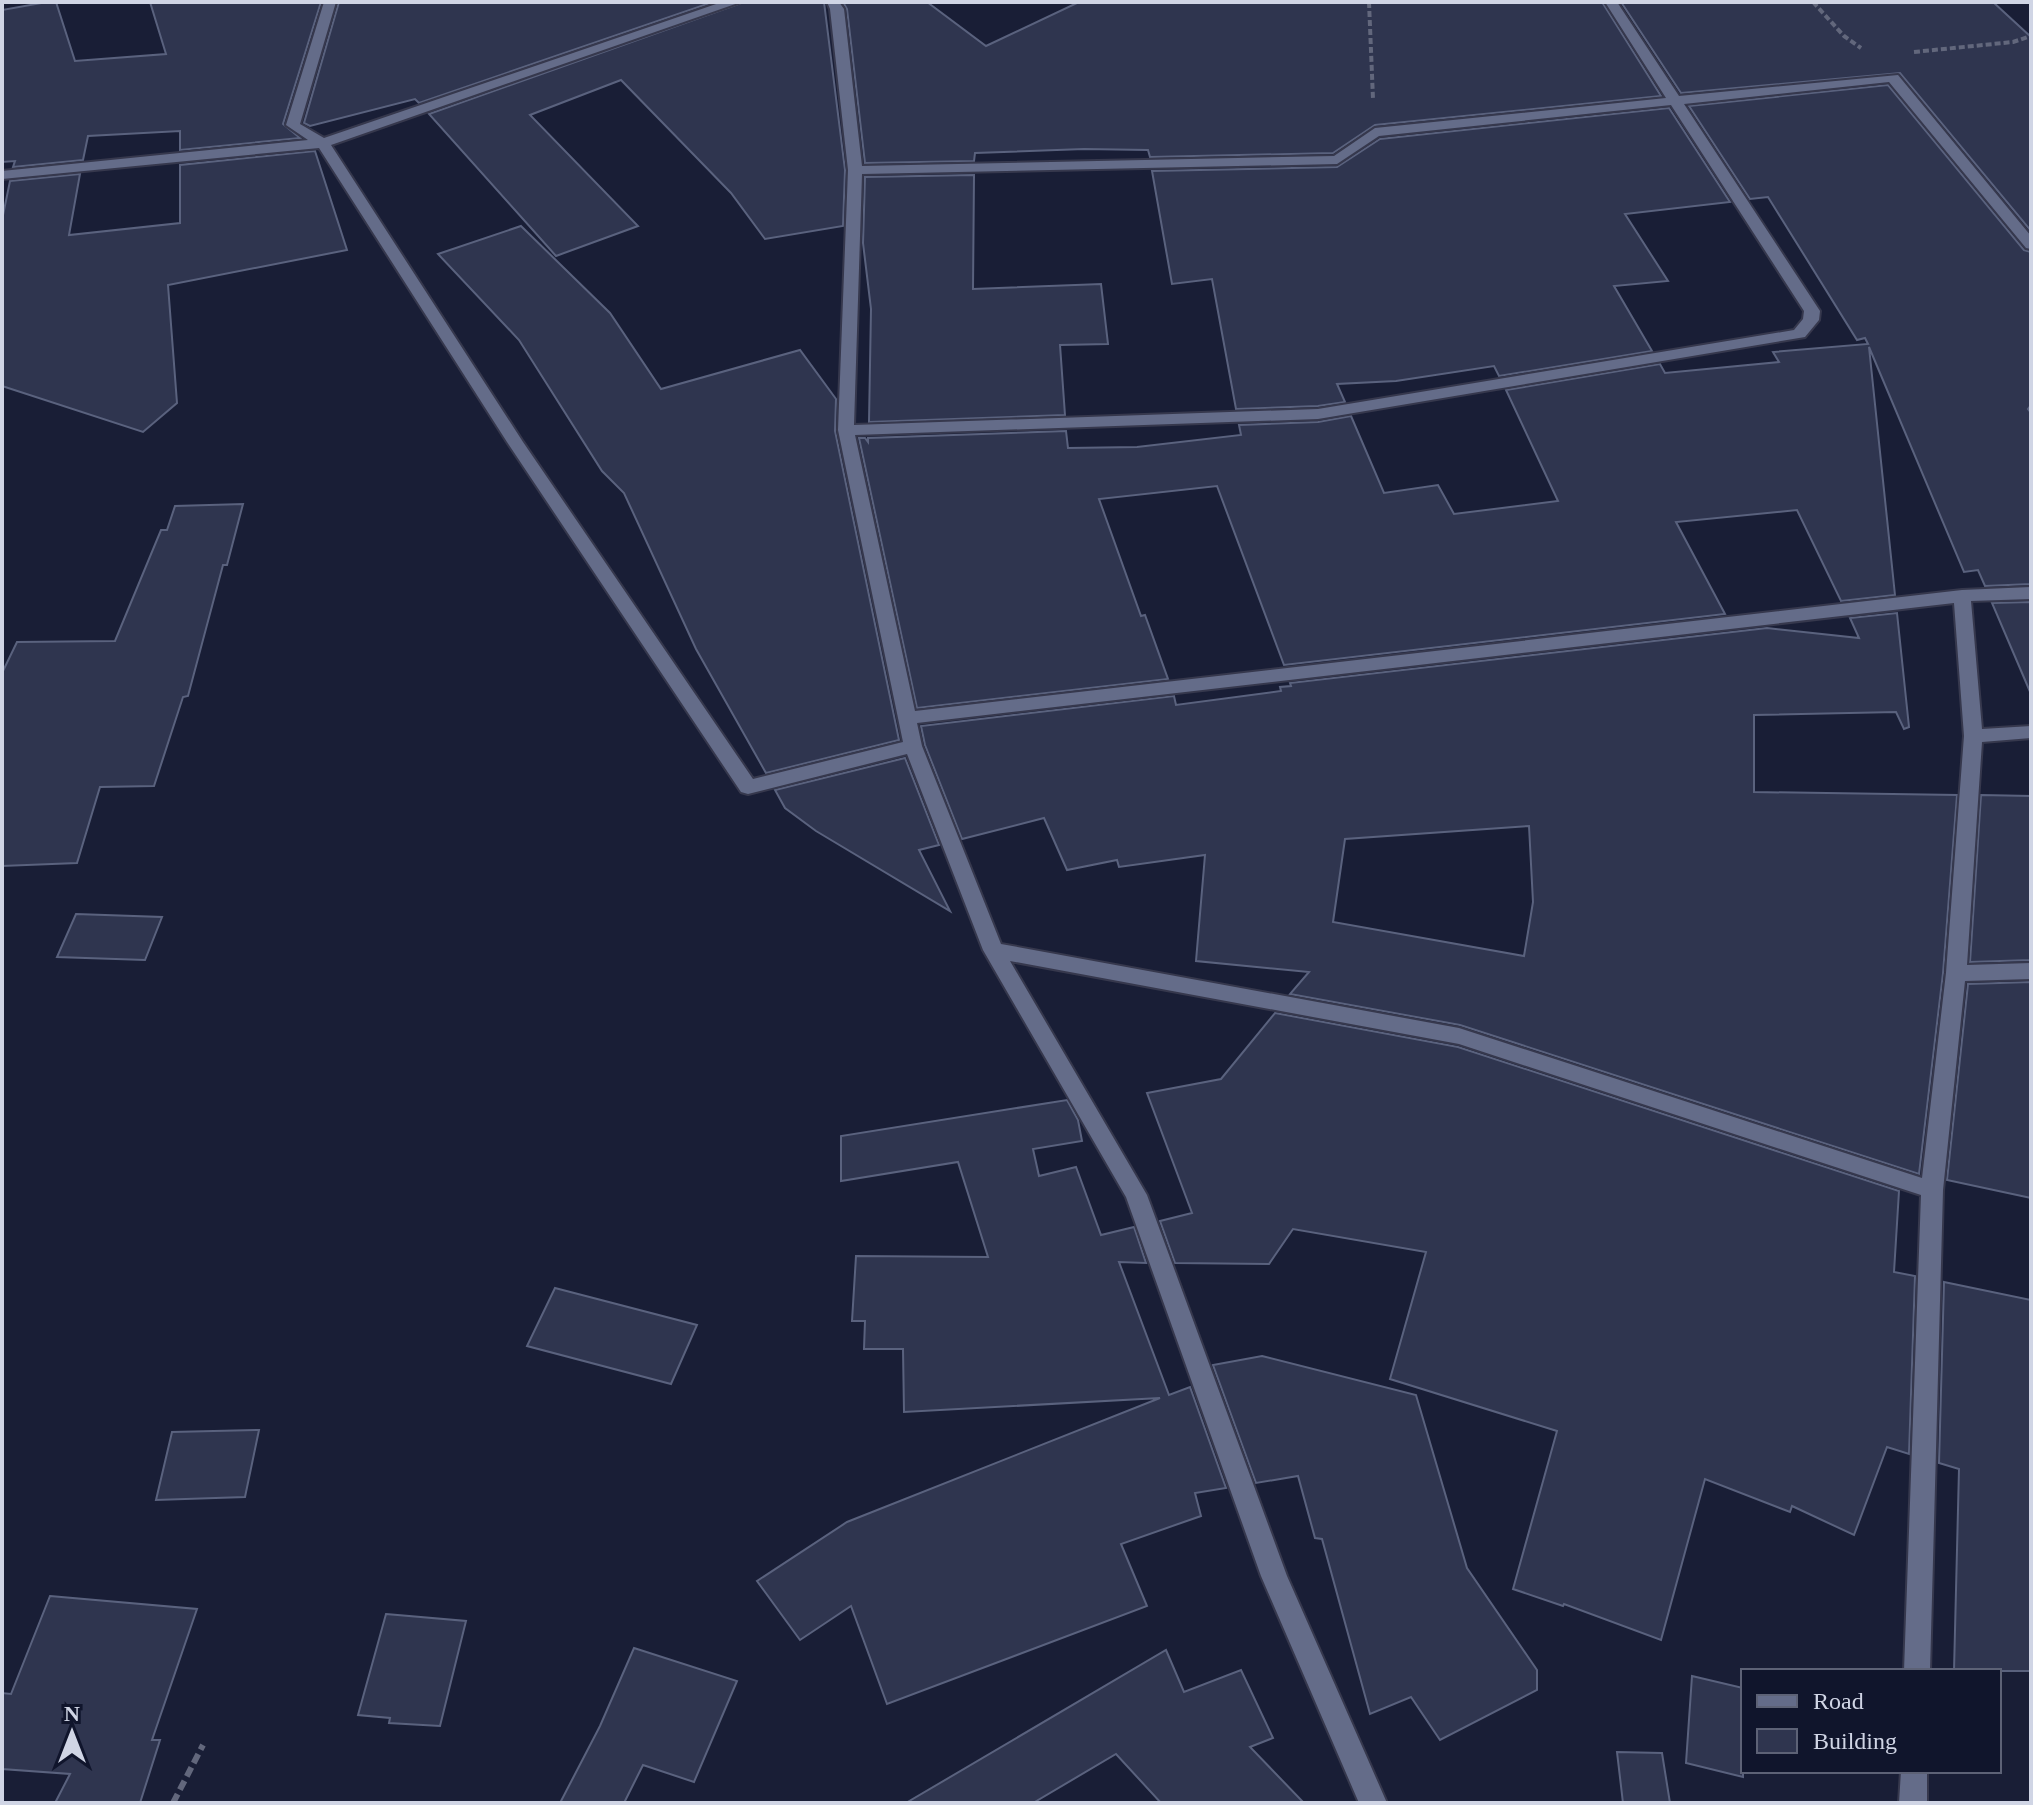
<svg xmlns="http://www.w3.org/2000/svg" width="2033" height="1805" font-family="Georgia,serif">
<rect width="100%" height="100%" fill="#191e36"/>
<!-- building -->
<g fill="#2f354f" stroke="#5a627e" stroke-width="2" fill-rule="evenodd">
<path d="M47 2H56L75 61 166 54 150 2H321L283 124 300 138 180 150V131L88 136 83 160 13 167 15 161 2 162V10Z"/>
<path d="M339 2H713L419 103 415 99 310 126 304 123Z"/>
<path d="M744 2H824L845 170 843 226 765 239 731 193 621 80 530 115 638 226 556 256 429 114Z"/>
<path d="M843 2H927L986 46 1079 2H1602L1661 96 1375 125 1333 153 1150 157 1148 150 1084 149 975 153 974 161 865 163 847 9Z"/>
<path d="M1621 2H1993L2031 37V231L1900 73 1681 93Z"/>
<path d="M1888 85 2024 250 2031 252V405L2028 409 2031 413V584L1985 586 1978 570 1964 572 1869 347 1895 595 1841 601 1797 510 1676 522 1725 614 1284 665 1217 486 1099 499 1141 616 1145 615 1168 679 917 708 859 438H865L868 442V438L1066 431 1068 448 1137 447 1241 435 1239 425 1318 422 1351 416 1384 493 1438 485 1454 514 1558 501 1506 390 1660 364 1665 373 1779 362 1773 352 1868 344 1865 338 1857 340 1768 197 1750 199 1689 106Z"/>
<path d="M1669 108 1730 202 1625 214 1668 281 1614 286 1652 351 1499 376 1494 366 1396 381 1337 384 1345 402 1318 406 1236 409 1212 279 1172 284 1152 171 1337 167 1380 139Z"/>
<path d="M315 151 347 250 168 285 177 403 143 432 2 386V220L10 181 80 174 69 235 180 223V165Z"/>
<path d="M974 175 973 289 1101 284 1108 344 1060 345 1065 415 869 422 871 309 863 243 865 177Z"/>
<path d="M521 226 610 313 661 389 800 350 836 399 835 431 899 740 766 773 696 649 624 493 602 471 519 340 438 254Z"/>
<path d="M243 504 227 565H223L188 696 183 697 154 786 100 787 77 863 2 866V673L17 642 115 641 161 530H167L175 506Z"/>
<path d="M2031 602V694L1992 603Z"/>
<path d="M1897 613 1909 727 1904 729 1896 712 1754 715V792L1957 795 1943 973 1919 1174 1460 1025 1290 994 1309 972 1196 961 1205 855 1119 867 1117 860 1067 870 1044 818 962 839 925 745 921 726 1174 696 1176 705 1281 691 1280 687 1291 686 1290 683 1767 628 1859 638 1850 618ZM1529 826 1533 902 1524 956 1333 922 1345 839Z"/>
<path d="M905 758 939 845 919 850 950 911 816 831 785 808 775 790Z"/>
<path d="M1981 795 2031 796V960L1970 962Z"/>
<path d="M76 914 162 917 145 960 57 957Z"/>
<path d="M2031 982V1198L1947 1180 1968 984Z"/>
<path d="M1275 1013 1458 1047 1899 1191 1894 1272 1915 1276 1909 1454 1887 1447 1854 1535 1792 1506 1790 1512 1705 1479 1661 1640 1564 1604 1563 1606 1513 1589 1557 1431 1390 1379 1426 1252 1293 1229 1269 1264 1175 1263 1160 1221 1192 1213 1147 1093 1221 1079Z"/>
<path d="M1067 1100 1078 1120 1082 1141 1033 1149 1039 1176 1076 1167 1101 1235 1134 1227 1146 1263 1119 1262 1169 1395 1190 1387 1226 1488 1195 1493 1201 1516 1121 1544 1147 1606 887 1704 851 1606 800 1640 757 1581 847 1522 1160 1398 904 1412 903 1349H864L865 1321H852L856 1256 988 1257 958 1162 841 1181V1136Z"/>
<path d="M1944 1282 2031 1300V1671H1954L1959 1469 1939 1463Z"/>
<path d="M555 1288 697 1325 671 1384 527 1346Z"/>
<path d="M1262 1356 1416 1395 1467 1568 1537 1670V1690L1440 1740 1411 1697 1370 1714 1322 1539 1315 1538 1298 1476 1256 1483 1213 1365Z"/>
<path d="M259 1430 245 1497 156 1500 172 1432Z"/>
<path d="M50 1596 197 1609 152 1740H160L140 1803H55L70 1774 2 1769V1693L11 1694Z"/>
<path d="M386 1614 466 1621 440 1726 389 1723 390 1718 358 1715Z"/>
<path d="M634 1648 737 1681 694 1782 643 1765 624 1803H560L600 1726Z"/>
<path d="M1166 1650 1184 1692 1241 1670 1273 1738 1250 1747 1304 1803H1161L1116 1754 1033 1803H906Z"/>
<path d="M1692 1676 1743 1688V1777L1686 1763Z"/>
<path d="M1617 1752 1662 1753 1670 1803H1623Z"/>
</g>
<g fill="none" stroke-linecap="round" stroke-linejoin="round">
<!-- street casing -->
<g stroke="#36384d" stroke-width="4">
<g id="street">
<path d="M324 2H336L300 124 324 138 722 2H741L331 145 523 442 753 779 903 742 838 430 848 170 830 9 827 2H839L844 9 862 166 1334 156 1375 128 1666 98 1605 2H1617L1679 96 1898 75 2031 236V249L2026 248 1889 82 1684 104 1820 311 1819 320 1805 337 1318 419 855 435 915 711 1962 590 2031 587V599L1971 601 1982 729 2031 726V738L1982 742 1967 965 2031 963V979L1965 981 1943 1190 1930 1671H1904L1921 1195 1459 1044 1010 961 1147 1195 1287 1576 1387 1803H1359L1261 1576 1126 1197 983 950 907 754 748 794 741 792 507 442 319 148 2 179V171L308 140 286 125ZM1671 105 1804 311 1803 319 1794 330 1318 409 854 425 862 174 1337 164 1379 136ZM1954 603 1964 736 1946 973 1922 1178 1459 1028 1001 944 922 746 917 723Z"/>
<path d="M1901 1771H1927V1803H1899Z"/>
</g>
</g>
<!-- path-far1 -->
<g stroke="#62677c" stroke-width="4" stroke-dasharray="6 3" stroke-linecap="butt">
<path d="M1369 2 1373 99"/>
<path d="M1813 2 1844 36 1861 48"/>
<path d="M1914 52 2013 42 2031 36"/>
</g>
<!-- path -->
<path stroke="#62677c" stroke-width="6" stroke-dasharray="10 5" stroke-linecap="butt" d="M173 1803 203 1745"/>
<!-- street -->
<use href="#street" fill="#646c89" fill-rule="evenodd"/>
</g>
<!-- border -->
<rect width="2033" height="1805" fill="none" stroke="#d0d5e5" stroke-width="8"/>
<!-- legend -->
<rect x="1741" y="1669" width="260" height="104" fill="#10152c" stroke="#5d6276" stroke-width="2"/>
<rect x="1757" y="1695" width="40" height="12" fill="#646c89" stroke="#5d6276" stroke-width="2"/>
<text x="1813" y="1709" font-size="24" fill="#d0d5e5">Road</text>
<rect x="1757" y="1729" width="40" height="24" fill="#2f354f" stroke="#5d6276" stroke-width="2"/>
<text x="1813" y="1749" font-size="24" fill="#d0d5e5">Building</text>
<!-- north arrow -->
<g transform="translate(72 1733)" stroke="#10152c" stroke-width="6" paint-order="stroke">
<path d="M0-6L14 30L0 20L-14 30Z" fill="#d0d5e5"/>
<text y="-12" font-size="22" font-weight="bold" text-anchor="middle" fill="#d0d5e5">N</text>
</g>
</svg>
